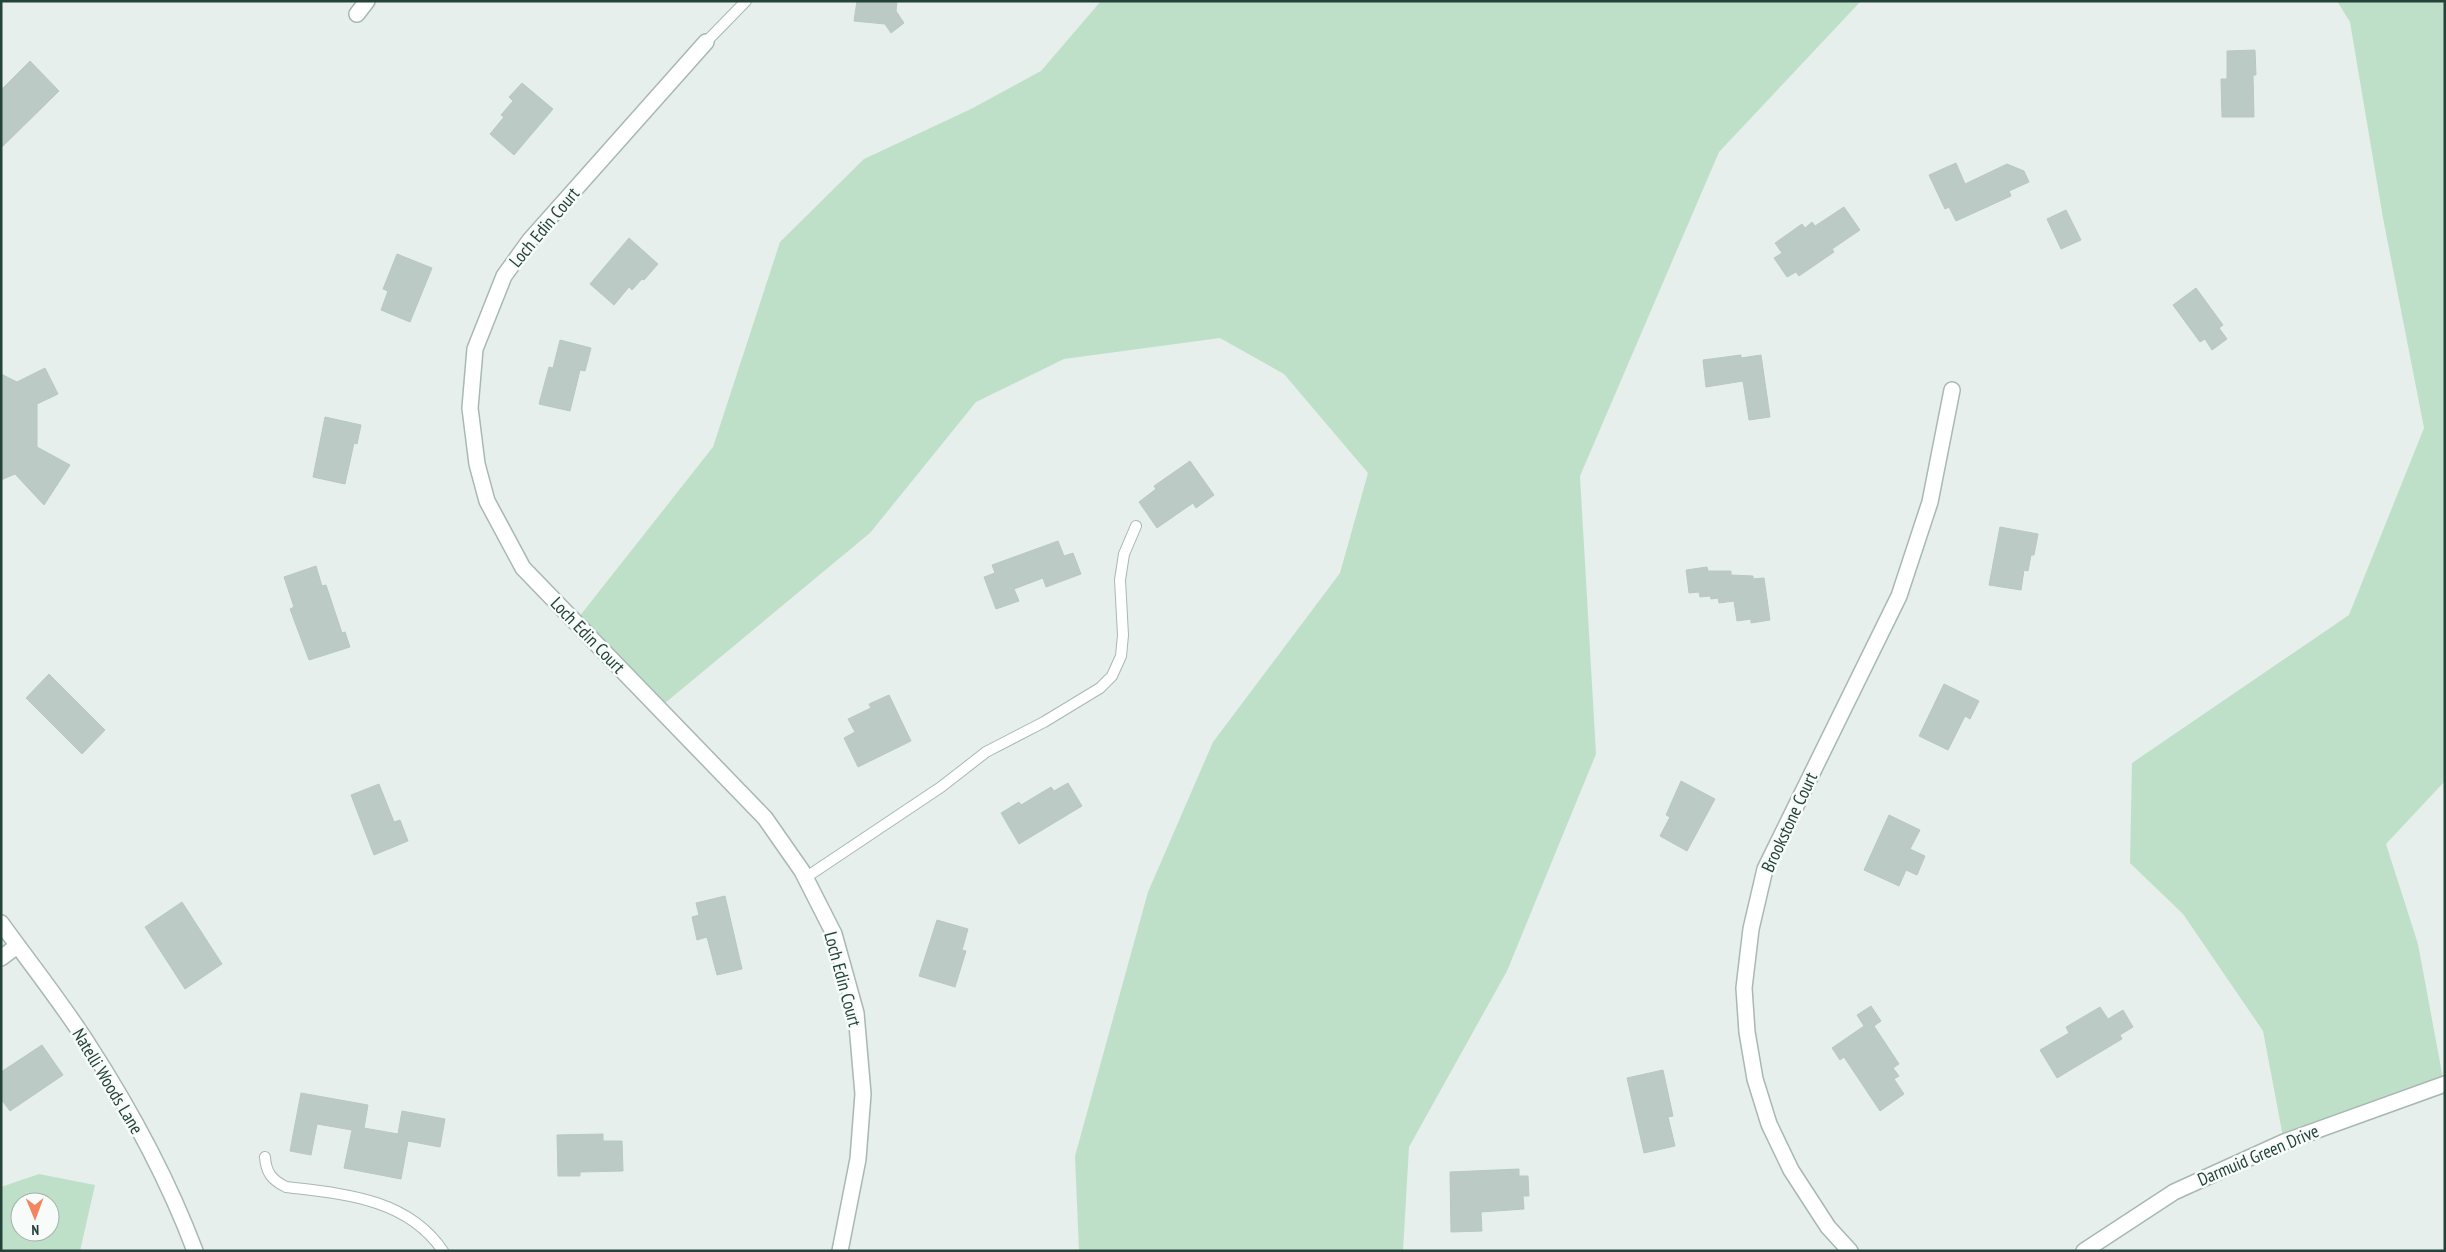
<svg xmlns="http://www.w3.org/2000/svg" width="2446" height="1252" font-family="'PT Sans Narrow',sans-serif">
<rect width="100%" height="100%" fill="#e6efeb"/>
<!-- green -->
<g fill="#bfe0c8" fill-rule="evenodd">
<path d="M1101 1H1861L1719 152 1580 476 1596 754 1507 971 1409 1147 1403 1251H1079L1075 1156 1148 892 1213 742 1340 573 1368 473 1284 374 1220 338 1064 359 976 402 870 533 659 708 575 622 713 447 780 242 864 159 971 109 1041 71Z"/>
<path d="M2337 1H2445V781L2386 844 2418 944 2444 1084 2284 1142 2263 1031 2183 914 2130 863 2132 763 2349 615 2424 428 2383 218 2350 22Z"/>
<path d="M39 1174 95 1185 80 1251H1V1187ZM20 1202H50V1232H20Z"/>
</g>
<!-- building -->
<g fill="#bbcac4" stroke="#b8c9c2">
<path d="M857 1H897L896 11 904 23 891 33 885 24 854 21Z"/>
<path d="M2255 50 2256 75H2253L2254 117H2222L2221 79H2227V51Z"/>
<path d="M30 61 59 91 1 148V90Z"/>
<path d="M522 83 553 109 514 155 490 134 504 117 501 115 513 101 509 97Z"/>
<path d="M1956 163 1965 184 2007 164 2024 171 2029 182 2009 191 2011 196 1956 221 1949 207 1945 209 1929 175Z"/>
<path d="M1844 207 1860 230 1832 249 1834 252 1799 276 1796 272 1787 277 1774 258 1782 253 1775 243 1802 224 1805 228 1812 222 1815 226Z"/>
<path d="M2066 210 2081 240 2061 249 2047 219Z"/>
<path d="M629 238 658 264 644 280 642 279 632 290 629 287 614 305 590 284Z"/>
<path d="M397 254 432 268 410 322 381 310 388 291 383 289Z"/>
<path d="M2196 288 2223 325 2219 328 2227 339 2212 350 2205 339 2200 342 2173 305Z"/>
<path d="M560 340 591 348 585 371 580 370 570 411 539 404 549 367 553 368Z"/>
<path d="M1741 355V358L1761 355 1770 417 1749 420 1743 381 1706 387 1703 360Z"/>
<path d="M45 368 58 394 37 404V447L70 465 44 505 15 474 1 480V374L17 382Z"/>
<path d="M325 417 361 425 357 444 354 443 345 484 313 477Z"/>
<path d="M1190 461 1214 495 1196 508 1193 503 1157 528 1139 502 1156 489 1154 486Z"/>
<path d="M2000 527 2038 534 2034 555H2031L2028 571 2024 570 2021 590 1989 585Z"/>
<path d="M1058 541 1064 556 1073 553 1081 574 1046 587 1043 578 1014 589 1019 601 996 609 984 577 995 573 992 565Z"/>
<path d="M316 566 322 586 326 585 342 633 345 632 350 647 309 660 290 609 294 607 284 577Z"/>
<path d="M1707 567 1708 571H1731V575L1753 576V579L1764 578 1770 620 1751 623V619L1737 621 1734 601 1719 603 1718 598 1711 599 1710 596 1700 597 1699 592 1689 593 1686 570Z"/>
<path d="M49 674 105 730 82 754 26 698Z"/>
<path d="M1944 684 1979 701 1970 719 1965 716 1948 750 1919 736Z"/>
<path d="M889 695 911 741 858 767 844 738 855 732 848 719 871 708 869 704Z"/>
<path d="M1681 781 1715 799 1687 851 1660 836 1670 817 1666 815Z"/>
<path d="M1068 783 1082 806 1019 844 1001 813 1019 802 1021 805 1051 787 1054 791Z"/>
<path d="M379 784 394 822 400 820 408 841 374 855 351 795Z"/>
<path d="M1889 815 1920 830 1910 849 1925 856 1917 875 1906 870 1899 886 1864 870Z"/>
<path d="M725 896 742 969 717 975 707 937 697 940 692 917 699 915 696 903Z"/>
<path d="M182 902 222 964 185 989 145 927Z"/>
<path d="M937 920 968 929 962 950 966 951 955 987 919 976Z"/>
<path d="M1871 1006 1881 1021 1874 1026 1899 1064 1893 1068 1899 1076 1894 1079 1904 1094 1880 1111 1844 1057 1840 1060 1832 1048 1864 1026 1857 1015Z"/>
<path d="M2100 1007 2108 1019 2123 1010 2133 1027 2120 1035 2122 1039 2057 1078 2040 1050 2069 1033 2066 1027Z"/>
<path d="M42 1045 63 1075 10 1111 1 1099V1072Z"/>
<path d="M1663 1070 1673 1116 1668 1117 1675 1146 1644 1153 1627 1078Z"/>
<path d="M301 1093 368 1105 364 1128 398 1134 402 1111 445 1119 440 1147 408 1141 401 1179 344 1168 352 1130 317 1124 311 1155 290 1151Z"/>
<path d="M603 1134V1141H622L623 1171 580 1172V1176H558L557 1135Z"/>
<path d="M1519 1169V1176H1528L1529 1196H1523L1524 1209 1481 1212 1482 1231 1451 1232 1450 1172Z"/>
</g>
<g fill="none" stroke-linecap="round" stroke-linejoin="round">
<!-- service casing -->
<g stroke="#a8b8b2" stroke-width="12">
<g id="service">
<path d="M706 42 746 1"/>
<path d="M805 878 941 787 986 752 1044 722 1100 688 1112 676 1121 656 1123 635 1120 580 1124 554 1136 526"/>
<path d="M265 1157C266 1173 272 1180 286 1187 344 1194 407 1198 443 1251"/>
</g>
</g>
<!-- minor casing -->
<g stroke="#a8b8b2" stroke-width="18">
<g id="minor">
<path d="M357 14 367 1"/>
<path d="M706 42 530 240 504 276 475 349 470 408 477 464 487 501 523 568 765 818 802 871 834 934 856 1013 863 1094 858 1159 840 1251"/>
<path d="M1 923C30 963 61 1002 88 1044 130 1109 168 1179 195 1251"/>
<path d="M1 958 17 946"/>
<path d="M1850 1251 1828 1227 1791 1170 1769 1124 1755 1079 1747 1032 1744 988 1751 929 1765 869 1899 596 1930 502 1952 390"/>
<path d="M2084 1251 2174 1192 2284 1142 2445 1084"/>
</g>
</g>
<!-- service -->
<use href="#service" stroke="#fff" stroke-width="10"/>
<!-- minor -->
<use href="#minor" stroke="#fff" stroke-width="15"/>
</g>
<g text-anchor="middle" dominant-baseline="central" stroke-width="5" stroke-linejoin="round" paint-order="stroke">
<!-- street labels -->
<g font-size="18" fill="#24423a" stroke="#f7fbf9">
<text transform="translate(544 227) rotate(-50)">Loch Edin Court</text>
<text transform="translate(588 635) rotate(46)">Loch Edin Court</text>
<text transform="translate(1789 822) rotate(-65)">Brookstone Court</text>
<text transform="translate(843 979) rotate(75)">Loch Edin Court</text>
<text transform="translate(108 1081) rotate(59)">Natelli Woods Lane</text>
<text transform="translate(2258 1155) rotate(-23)">Darmuid Green Drive</text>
</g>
</g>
<!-- border -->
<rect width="2446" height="1252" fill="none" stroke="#24423a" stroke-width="5"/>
<!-- north arrow -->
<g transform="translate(35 1217) rotate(179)"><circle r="24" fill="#f7fbf9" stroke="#a3b1ad"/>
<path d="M0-4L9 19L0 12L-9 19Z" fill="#f4845f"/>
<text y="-8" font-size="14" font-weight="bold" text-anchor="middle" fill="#24423a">N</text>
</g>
</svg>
